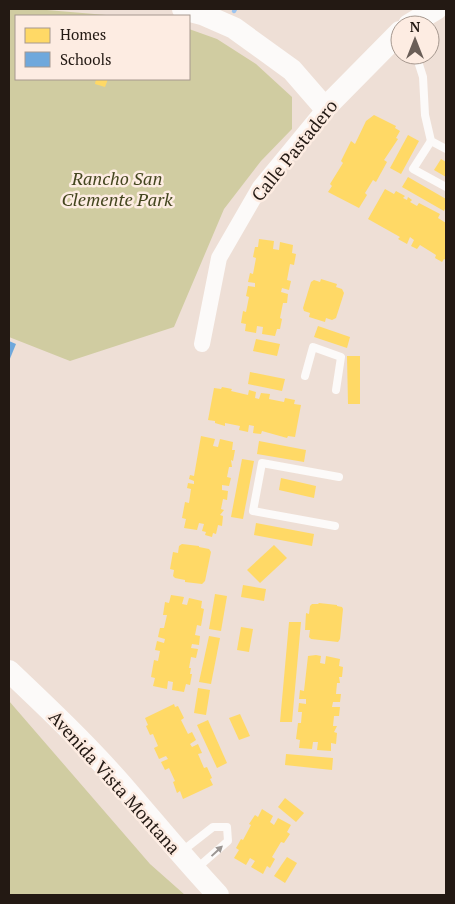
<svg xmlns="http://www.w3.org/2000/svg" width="455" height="904" font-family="'PT Serif',serif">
<rect width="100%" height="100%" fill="#eedfd6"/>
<!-- green -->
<g fill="#d0cca1">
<path d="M9 9H35L118 16H16V79H189V29L217 39 256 64 292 97V129L261 161 224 209 174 327 70 361 9 337Z"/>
<path d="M9 701 150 864 185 895H9Z"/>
</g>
<!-- homes -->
<g fill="#ffd966">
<path d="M96 79H108L105 87 95 84Z"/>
<path d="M374 115 396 126 395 128 400 131 396 138 398 139 384 160 387 162 376 182 373 180 365 193 367 195 359 208 328 192 332 186 330 184 343 163 341 161 351 141 355 144 366 121Z"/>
<path d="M408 135 419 141 401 174 390 168Z"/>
<path d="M441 159 446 162V177L434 170Z"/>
<path d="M408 177 446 199V206L444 211 402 187Z"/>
<path d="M385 189 394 194 396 191 405 196 403 198 407 200 408 197 412 200 410 202 417 206 419 203 440 214 438 218 446 223V260L444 259 442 262 435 258 436 255 420 245 417 249 411 246 414 240 410 237 407 244 398 239 400 237 368 219Z"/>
<path d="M259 239 274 241 273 249 279 250 280 242 293 245 292 253 296 254 294 265 290 264 287 280 291 281 289 290 282 288 281 292 288 294 287 303H283L280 318 282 319 280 329H277L275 336 262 334 263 327 257 326 256 333 245 331 246 324 241 323 243 311 246 312 249 297 246 296 248 286 255 287V283L248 282 250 273 253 274 256 258 253 257 255 247H258Z"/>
<path d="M321 279 337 284 336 287 342 289 344 293 336 318 332 320 326 318 325 322 309 317 310 313 304 311 303 308 311 282 314 280 320 282Z"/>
<path d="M318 326 350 337 347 348 314 337Z"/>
<path d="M256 339 280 344 277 356 253 351Z"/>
<path d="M347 356H360V404H348Z"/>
<path d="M250 372 285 379 282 391 248 384Z"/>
<path d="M222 387 232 389 231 391 248 395 249 390 256 392 255 398 259 399 261 393 270 394 269 399 284 402 285 398 295 400 294 404 301 405 295 437 288 436 287 438 262 431 261 434 253 433 254 426 249 425 248 432 239 430 240 426 225 423V426L215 423V421L208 420 214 388 221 389Z"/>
<path d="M201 436 215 439 213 446 218 447 220 439 233 442 232 450H235L233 461 231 460 232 467H229L227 477 231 478 229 486 222 485V490L228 491 227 500 223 499 221 509 224 510 220 515 223 516 222 526 218 525 216 534 213 533 212 537 205 535 206 532 202 531 204 524 199 523 197 530 184 528 186 519 182 518 185 502 189 503 191 489 187 488 188 483 194 484V481L189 479 190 475 194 476Z"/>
<path d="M259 441 306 450 304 462 257 454Z"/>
<path d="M242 459 254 461 243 519 231 517Z"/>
<path d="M281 478 316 486 314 498 279 490Z"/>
<path d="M256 523 314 534 312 546 254 535Z"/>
<path d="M182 544 199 546V547L209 549 211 552 205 581 202 584 185 582V580L175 578 173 576 174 570 170 569 173 552 178 553 179 546Z"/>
<path d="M274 545 287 558 260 583 247 570Z"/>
<path d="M243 585 266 589 264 601 241 597Z"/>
<path d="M215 594 227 596 221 631 209 629Z"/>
<path d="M171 595 184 597 182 604 187 605 189 598 202 601 201 608 204 609 201 626 197 625 195 635 200 636 199 645 192 644 191 648 198 649 196 658 191 657 189 668H191L190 674H192L190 685 186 684 184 692 172 690 173 682 168 681 167 689 153 686 155 678 151 677 154 660 158 661 160 651 155 650 157 641 164 643 165 639 158 637 160 628H164L167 615H163L165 602 169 603Z"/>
<path d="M319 603 337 605V606L342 607 343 609 340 639 338 642 311 639 309 637 310 630H305L306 613 309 614 310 606 312 604H318Z"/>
<path d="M289 622H301L292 722H280Z"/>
<path d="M241 627 253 629 249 652 237 650Z"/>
<path d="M209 636 220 638 211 684 199 682Z"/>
<path d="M316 655 321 656 320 663 325 664 326 656 340 659 339 666 343 667 342 677H339L340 683H337L336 694H341L340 702H333L332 707H340L339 716H334L333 726H337L334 732 337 733 336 744 331 743V751L317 750 318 742H313L312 749 299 748 300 740 296 739 298 723H301L302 712H298L299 703 306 704V699H299L300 690 304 691 308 656Z"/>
<path d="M198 688 210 690 206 715 194 713Z"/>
<path d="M174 704 175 707 178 706 184 718 181 720 188 734 192 732 196 740 190 744 192 747 198 744 202 753 198 754 204 768 207 767 212 778 210 779 213 785 183 799 180 791 177 793 173 782 175 781 169 768 165 770 161 762 168 759 166 756 159 759 154 748 158 746 153 734 150 735 146 726 148 725 145 718Z"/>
<path d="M240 714 250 736 239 740 229 718Z"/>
<path d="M208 720 227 763 217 768 197 725Z"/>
<path d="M286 754 333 758 332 770 285 765Z"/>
<path d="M285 798 304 813 296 822 278 807Z"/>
<path d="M262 809 273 816 270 822 274 825 278 818 291 825 287 832 290 834 284 843 281 842 272 857 275 859 270 868 267 866 263 874 251 867 255 861 250 858 246 865 234 858 239 850 236 848 241 839 243 840 251 825 249 824 255 815 258 817Z"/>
<path d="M287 857 297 863 285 883 274 876Z"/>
</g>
<!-- schools -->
<path fill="#6fa8dc" d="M9 341 16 344 9 361Z"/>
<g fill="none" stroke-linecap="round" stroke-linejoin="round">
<!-- stream -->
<path stroke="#9dc4ef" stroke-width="4.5" d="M234 11 235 9"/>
<!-- lane -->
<g stroke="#fcfaf9" stroke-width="8">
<path d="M416 55 423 77 425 115 431 141 446 149"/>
<path d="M431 141 413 169 446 187"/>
<path d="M305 376 313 347 341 357 336 390"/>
<path d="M335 526 253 511 262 463 339 477"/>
<path d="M181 852 213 827H227L228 841 196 869"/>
</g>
<!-- street -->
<path stroke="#fcfaf9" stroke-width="16" d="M202 344 219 258 260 187 325 108"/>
<!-- secondary -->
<g stroke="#fcfaf9" stroke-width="22">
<path d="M183 9 202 14 234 28 292 70 325 108 400 32"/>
<path d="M409 25 436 9"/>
<path d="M9 671C48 708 87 745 122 785 154 822 185 860 218 895"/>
</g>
</g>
<!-- one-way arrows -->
<defs><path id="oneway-solid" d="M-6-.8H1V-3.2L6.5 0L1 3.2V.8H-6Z" transform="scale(1.25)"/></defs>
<use fill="#9a9592" href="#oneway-solid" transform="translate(217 851) rotate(-43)"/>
<g text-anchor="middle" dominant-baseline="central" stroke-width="5" stroke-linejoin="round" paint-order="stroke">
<!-- street labels -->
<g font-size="18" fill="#231913" stroke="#fdece2">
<text transform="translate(294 150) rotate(-51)">Calle Pastadero</text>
<text transform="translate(115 782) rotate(48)">Avenida Vista Montana</text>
</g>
<!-- park labels -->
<g font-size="18" font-style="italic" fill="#43451e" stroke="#fdece2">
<text x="117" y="178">Rancho San<tspan x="117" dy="21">Clemente Park</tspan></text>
</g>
</g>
<!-- border -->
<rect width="455" height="904" fill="none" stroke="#231913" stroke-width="20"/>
<!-- legend -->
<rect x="15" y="15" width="175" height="65" fill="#fdece2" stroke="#a6988f"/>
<rect x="25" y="28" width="25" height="15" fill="#ffd966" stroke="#a6988f"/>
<text x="60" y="40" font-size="15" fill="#231913">Homes</text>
<rect x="25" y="52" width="25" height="15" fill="#6fa8dc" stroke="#a6988f"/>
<text x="60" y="65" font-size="15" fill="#231913">Schools</text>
<!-- north arrow -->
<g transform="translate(415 40)"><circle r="24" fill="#fdece2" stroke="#a6988f"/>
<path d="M0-4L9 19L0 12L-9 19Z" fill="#6a5e57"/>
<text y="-8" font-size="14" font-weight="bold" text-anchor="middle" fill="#231913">N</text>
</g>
</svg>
